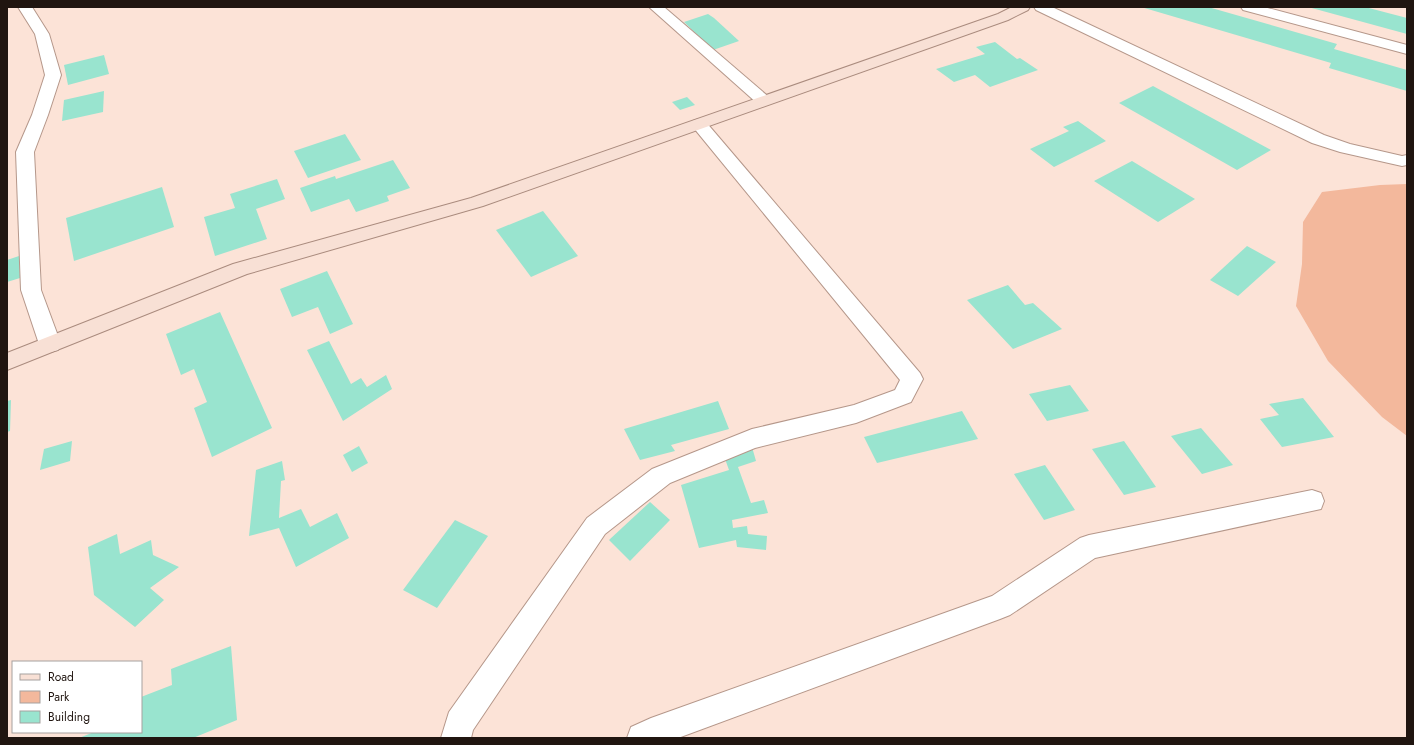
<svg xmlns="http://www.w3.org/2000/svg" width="1414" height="745" font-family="Jost,sans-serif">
<rect width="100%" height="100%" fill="#fce3d7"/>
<!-- green -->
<path fill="#f3b89c" d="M1407 184V436L1382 417 1328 361 1296 306 1302 264 1303 222 1322 192 1380 185Z"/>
<!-- building -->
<g fill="#99e4cf">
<path d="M1141 7H1208L1337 44 1334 49 1407 70V91L1329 68 1331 63Z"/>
<path d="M1308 7H1365L1407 18V34Z"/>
<path d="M708 14 714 18 739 41 713 50 684 22Z"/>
<path d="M995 42 1017 59 1020 58 1038 70 990 87 975 75 954 82 936 69 985 54 976 47Z"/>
<path d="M104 55 109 74 68 85 64 65Z"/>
<path d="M1153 86 1271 150 1237 170 1119 103Z"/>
<path d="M104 91 103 112 62 121 64 100Z"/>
<path d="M687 97 695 105 680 110 672 102Z"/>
<path d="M1078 121 1106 141 1054 167 1030 149 1069 131 1063 127Z"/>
<path d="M345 134 361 160 308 178 294 151Z"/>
<path d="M393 160 410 188 387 196 389 201 356 212 349 199 311 212 300 188 335 176 336 179Z"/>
<path d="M1132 161 1195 199 1158 222 1094 181Z"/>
<path d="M277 179 285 199 256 209 267 239 215 256 204 217 235 208 230 194Z"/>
<path d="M162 187 174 227 74 261 66 218Z"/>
<path d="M543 211 578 256 531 277 496 230Z"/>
<path d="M1247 246 1276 262 1238 296 1210 280Z"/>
<path d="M19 256 20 278 7 282V260Z"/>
<path d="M327 271 353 324 330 334 318 307 292 317 280 289Z"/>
<path d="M1008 285 1025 305 1033 303 1062 329 1013 349 967 300Z"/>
<path d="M220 312 272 428 212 457 194 408 207 402 194 369 181 375 166 334Z"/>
<path d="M329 341 351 384 361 378 367 387 386 375 392 389 343 421 307 350Z"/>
<path d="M1070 385 1089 411 1047 421 1029 394Z"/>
<path d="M1303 398 1334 437 1282 447 1260 419 1279 415 1269 404Z"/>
<path d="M11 400 10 431 7 432V401Z"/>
<path d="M718 401 729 429 671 445 675 451 640 460 624 429Z"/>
<path d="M962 411 978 439 877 463 864 437Z"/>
<path d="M1201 428 1233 465 1202 474 1171 436Z"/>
<path d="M72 441 70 461 40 470 44 449Z"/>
<path d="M1124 441 1156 487 1124 495 1092 449Z"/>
<path d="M359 446 368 463 352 472 343 455Z"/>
<path d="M752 447 756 461 738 467 751 503 764 500 768 513 732 520 733 528 747 526 748 534 767 536 766 550 737 547 736 540 699 548 681 485 729 470 724 456Z"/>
<path d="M282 461 285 480 281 481 279 518 301 509 310 527 337 513 349 538 296 567 279 528 249 536 256 470Z"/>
<path d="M1045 465 1075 510 1044 520 1014 474Z"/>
<path d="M650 502 670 520 630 561 609 540Z"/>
<path d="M455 520 488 536 437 608 403 590Z"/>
<path d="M117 534 120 554 151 540 153 555 179 567 150 588 164 600 135 627 94 595 88 547Z"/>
<path d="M231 646 237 720 193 738H79L94 732H141V697L172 685 171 669Z"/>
</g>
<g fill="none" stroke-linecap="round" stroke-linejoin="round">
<!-- minor casing -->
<g stroke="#b5978a" stroke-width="2">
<g id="minor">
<path d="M18 7H32L49 34 61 75 48 115 34 152 41 290 61 344 58 350 50 352 42 350 39 344 21 290 16 152 32 115 45 75 35 34Z"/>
<path d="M649 7H664L770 98 772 101 770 104H758Z"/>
<path d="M1034 7H1052L1324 135 1350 144 1402 156 1407 155V165L1402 166 1340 152 1312 143 1036 10Z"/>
<path d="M1241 7H1264L1407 45V54L1243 10Z"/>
<path d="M699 119 705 121 920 373 923 379 911 402 856 423 755 448 670 483 605 534 473 730 471 738H441L449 712 587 518 652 469 752 429 854 405 895 390 900 380 693 127 691 124 693 121Z"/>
<path d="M1312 490 1321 493 1324 501 1321 509 1095 558 1010 615 1000 619 678 738H627L631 727 651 718 992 596 1080 538 1089 535Z"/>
</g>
</g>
<!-- major casing -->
<g stroke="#aa8b7e" stroke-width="2">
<path id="major" d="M1012 7H1030L1028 10 1008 20 483 206 247 274 7 370V353L233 264 471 198 998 14Z"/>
</g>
<!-- minor -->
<use href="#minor" fill="#fff" fill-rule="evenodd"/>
<!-- major -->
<use href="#major" fill="#f8e0d5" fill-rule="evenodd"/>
</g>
<!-- border -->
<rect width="1414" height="745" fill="none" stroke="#201510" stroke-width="16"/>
<!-- legend -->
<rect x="12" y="661" width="130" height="72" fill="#ffffff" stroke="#a6a19f"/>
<rect x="20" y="674" width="20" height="6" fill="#f8e0d5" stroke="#a6a19f"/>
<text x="48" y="681" font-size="12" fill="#201510">Road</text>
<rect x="20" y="691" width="20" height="12" fill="#f3b89c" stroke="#a6a19f"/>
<text x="48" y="701" font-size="12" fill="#201510">Park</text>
<rect x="20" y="711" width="20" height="12" fill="#99e4cf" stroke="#a6a19f"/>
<text x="48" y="721" font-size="12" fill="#201510">Building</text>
</svg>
